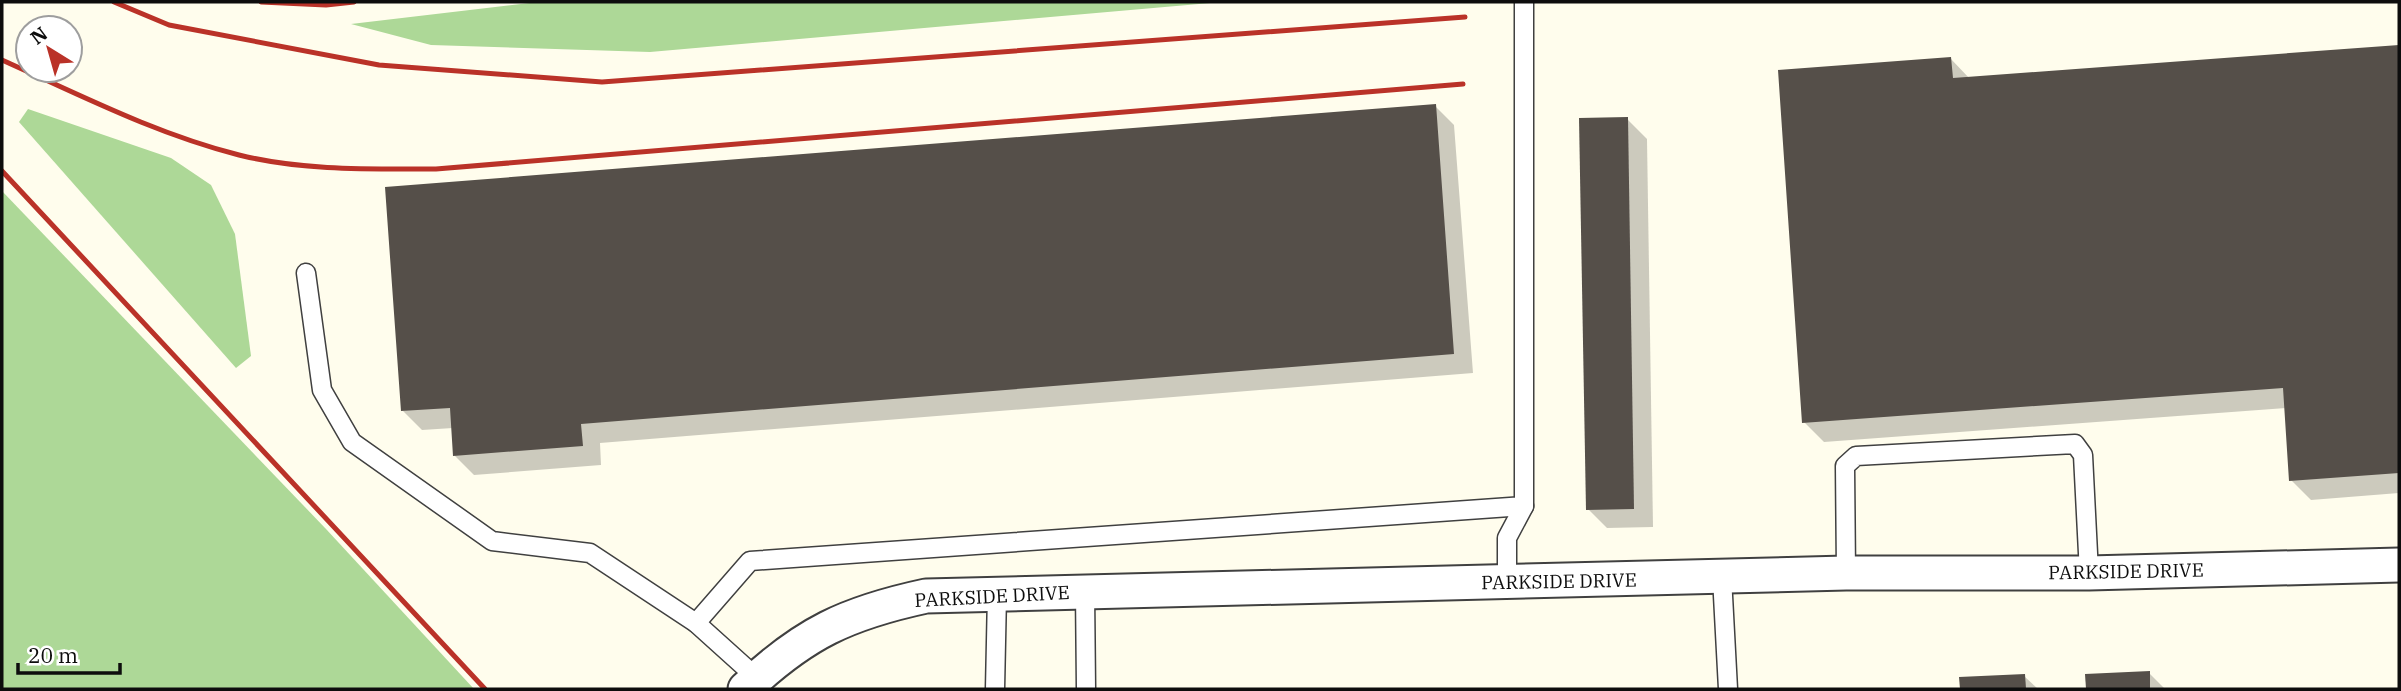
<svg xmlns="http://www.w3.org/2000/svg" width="2401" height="691" font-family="'IBM Plex Serif',serif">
<rect width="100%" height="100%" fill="#fffded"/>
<!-- forest -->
<g fill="#add897">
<path d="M538 2H1222L650 52 431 45 351 24Z"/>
<path d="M28 109 171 158 211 185 235 234 251 356 236 368 19 122Z"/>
<path d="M2 191 326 529 474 689H2Z"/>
</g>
<!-- shadow -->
<g fill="#0003">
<path d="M2399 47V493L2311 500 2291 480 2286 408 1824 442 1804 422 1951 59 1970 79Z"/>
<path d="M1435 106 1454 125 1473 373 600 443 601 465 474 475 455 456 453 428 422 430 403 411Z"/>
<path d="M1627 119 1647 139 1653 527 1607 528 1588 509Z"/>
<path d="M2149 673 2165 689H2088L2087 676Z"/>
<path d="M2024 676 2038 689H1962L1961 678Z"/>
</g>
<!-- building -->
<g fill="#554f49">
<path d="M2399 45V473L2289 481 2283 388 1802 423 1778 70 1951 57 1953 78Z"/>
<path d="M1436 104 1454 354 581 424 583 446 453 456 450 408 401 411 385 187Z"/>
<path d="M1628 117 1634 509 1586 510 1579 118Z"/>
<path d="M2150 671V689H2086L2085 674Z"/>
<path d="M2025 674 2026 689H1960L1959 677Z"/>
</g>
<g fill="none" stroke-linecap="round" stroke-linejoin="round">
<!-- lane casing -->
<g stroke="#404040" stroke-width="21">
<g id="lane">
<path d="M306 273 322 390 352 442 492 541 590 553 696 623 757 678"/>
<path d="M1846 573 1845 466 1856 456 2075 444 2083 455 2089 573"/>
<path d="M1722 577 1728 689"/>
<path d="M1507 583V538L1524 506"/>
<path d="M1085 591 1086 689"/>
<path d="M696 623 750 561 1524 506V2"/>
<path d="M995 689 997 594"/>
</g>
</g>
<!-- street casing -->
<g stroke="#404040" stroke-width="37">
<path id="street" d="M745 689C804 633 847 613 926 596L1846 573H2089L2399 565"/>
</g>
<!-- lane -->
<use href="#lane" stroke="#fff" stroke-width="18"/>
<!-- street -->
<use href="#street" stroke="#fff" stroke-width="33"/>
<!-- rail -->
<g stroke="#ba3228" stroke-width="5">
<path d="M114 2 169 25 379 65 602 82 1465 17"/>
<path d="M261 2 326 5 354 2"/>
<path d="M2 60C80 95 156 134 239 155 303 171 371 169 436 169L1463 84"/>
<path d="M2 171 485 689"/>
</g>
</g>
<g text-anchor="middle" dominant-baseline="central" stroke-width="7" stroke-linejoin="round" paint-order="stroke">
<!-- street labels -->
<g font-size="19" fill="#0d0d0d" stroke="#fff">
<text transform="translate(2126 571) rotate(-1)">PARKSIDE DRIVE</text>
<text transform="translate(1559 581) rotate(-1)">PARKSIDE DRIVE</text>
<text transform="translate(992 596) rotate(-3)">PARKSIDE DRIVE</text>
</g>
</g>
<!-- border -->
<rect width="2401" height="691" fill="none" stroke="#0d0d0d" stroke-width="7"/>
<!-- north arrow -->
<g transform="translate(49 49) rotate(323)"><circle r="33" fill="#ffffff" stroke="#9e9e9e" stroke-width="2"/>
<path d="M0-5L12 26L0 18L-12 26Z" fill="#ba3228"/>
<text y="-10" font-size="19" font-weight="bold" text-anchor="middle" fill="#0d0d0d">N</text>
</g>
<!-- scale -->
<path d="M18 663v10h102v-10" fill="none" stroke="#0d0d0d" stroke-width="3.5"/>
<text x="28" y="663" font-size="21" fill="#0d0d0d" stroke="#ffffff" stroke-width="5" paint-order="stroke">20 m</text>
</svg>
